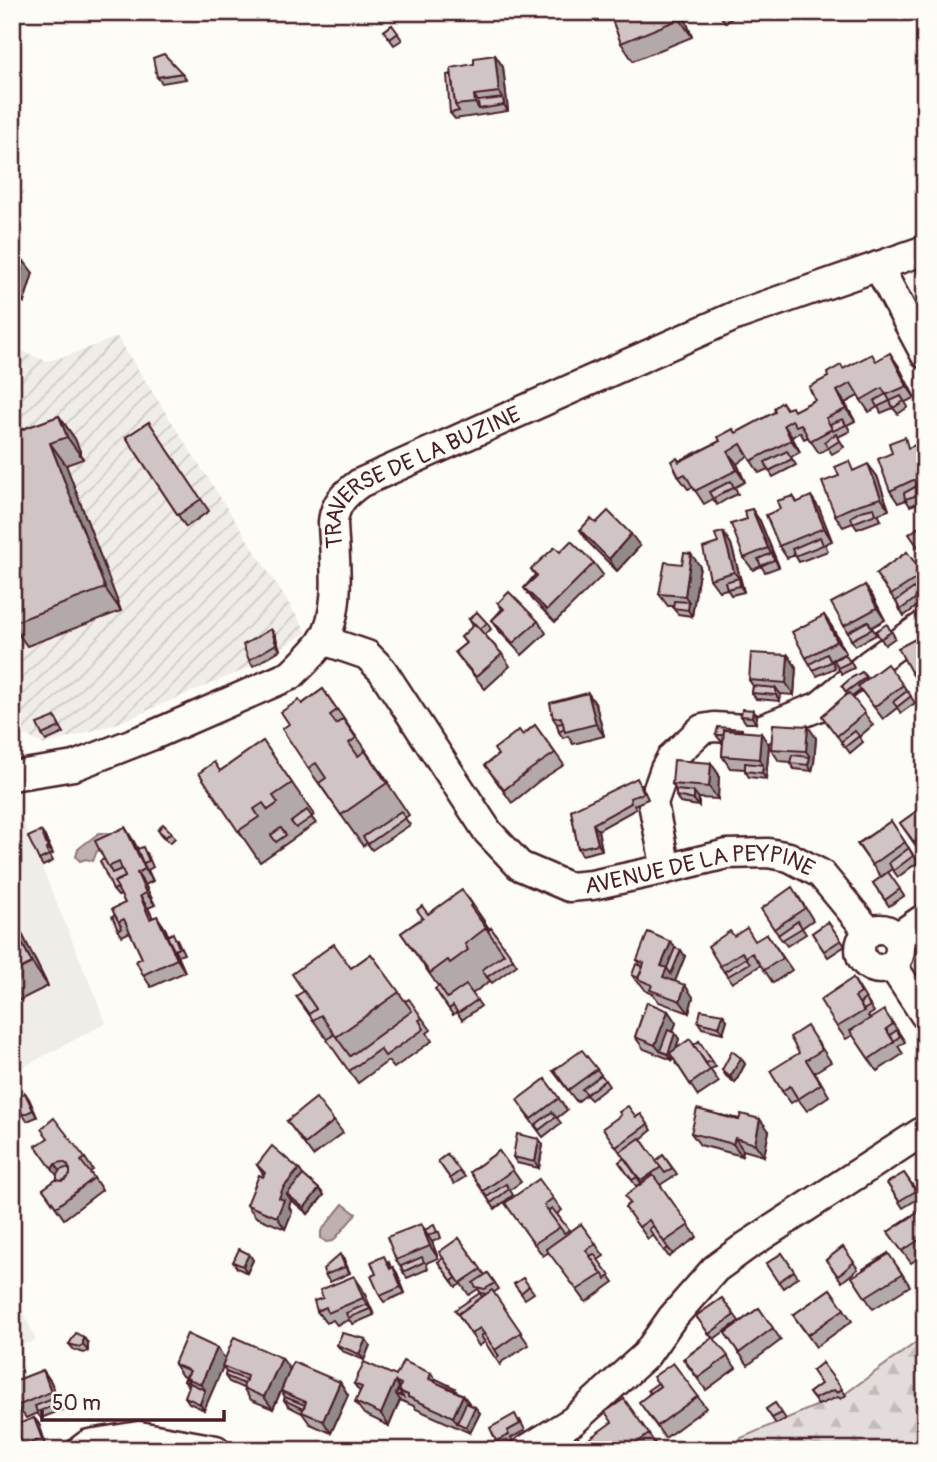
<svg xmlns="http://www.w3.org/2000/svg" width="937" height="1462" font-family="Pangolin,sans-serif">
<defs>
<pattern id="industrial-furrows" width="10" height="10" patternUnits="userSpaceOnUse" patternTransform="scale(1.75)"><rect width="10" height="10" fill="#f0ece8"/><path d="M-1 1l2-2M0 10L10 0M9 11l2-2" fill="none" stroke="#cfcac7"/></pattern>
<pattern id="forest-firs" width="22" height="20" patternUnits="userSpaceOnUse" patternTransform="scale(1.75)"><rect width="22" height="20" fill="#e3dcda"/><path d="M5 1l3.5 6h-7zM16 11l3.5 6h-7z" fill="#c4bcbb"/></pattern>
</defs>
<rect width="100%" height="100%" fill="#fdfcf7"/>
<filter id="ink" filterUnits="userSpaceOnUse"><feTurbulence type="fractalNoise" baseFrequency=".0143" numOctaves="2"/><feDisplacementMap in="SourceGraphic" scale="14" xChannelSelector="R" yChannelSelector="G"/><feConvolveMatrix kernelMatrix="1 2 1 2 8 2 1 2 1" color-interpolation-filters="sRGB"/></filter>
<g filter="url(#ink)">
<!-- built -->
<g fill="#f0ece8">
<path d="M12 12H139L141 21 12 15Z"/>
<path d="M17 807 106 1023 12 1073V808Z"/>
<path d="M12 1287 36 1340 12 1349Z"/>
</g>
<!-- industrial -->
<path fill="url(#industrial-furrows)" d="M117 337 307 632 253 666 118 723 44 745 21 733 12 713V347L46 361 67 356Z"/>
<!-- forest -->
<path fill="url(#forest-firs)" stroke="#967e82" stroke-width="2" d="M925 1336V1450H729L741 1438 846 1393Z"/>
<!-- water -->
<g fill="#c0b1b1" stroke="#91777b" stroke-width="2">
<path d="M99 833H106L111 838 106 847 97 851 93 861 86 859 80 861 76 857 78 849Z"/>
<path d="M343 1204 356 1214 333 1241 326 1242 321 1238V1231Z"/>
</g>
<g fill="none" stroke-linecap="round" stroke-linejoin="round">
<!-- minor casing -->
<g stroke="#4a1f2b" stroke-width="33">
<g id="minor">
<path d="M878 266 925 354"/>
<path id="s1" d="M323 640 367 655 382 670 488 832 520 866 569 887 592 885 666 869 727 854 768 853 789 857 821 874 869 932"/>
<path id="s2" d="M12 776 74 766 151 736 291 675C302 664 313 654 322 642 343 610 334 558 333 522 335 503 345 494 360 483L735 316 925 250"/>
<path d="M666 869 653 803 665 769 672 757 702 729 714 727 760 730 820 706 870 664 925 625"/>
<circle cx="880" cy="949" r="20"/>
<path d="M897 937 925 918"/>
<path d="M892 965 925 1015"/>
<path d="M81 1450 89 1444 139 1436 216 1450"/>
<path d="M526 1450 573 1421 646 1355 672 1318 715 1269 745 1247 925 1130"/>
</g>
</g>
<!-- minor -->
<use href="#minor" stroke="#fdfcf7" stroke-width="28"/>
</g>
<!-- wall -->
<g fill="#b3a9a9" stroke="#4a1f2b" stroke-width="2">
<path d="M609 12H683L692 37 633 61 621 43Z"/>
<path d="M717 12H739L726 23Z"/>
<path d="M392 25 402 40 394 45 384 31Z"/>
<path d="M495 55 503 67 508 111 455 119 450 113 451 74Z"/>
<path d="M182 73 186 79 162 83 157 77Z"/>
<path d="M12 258 33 273 24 302 12 300Z"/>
<path d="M877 361 898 365 915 398 905 402 908 407 898 414 893 408 881 413 878 407 869 412 858 396 845 403 855 421 847 425 850 431 838 437 844 447 832 454 828 448 819 453 808 437 804 439 800 432 792 437 800 452 791 457 796 465 773 477 768 469 759 473 748 456 737 464 745 482 735 487 738 494 729 498 717 505 713 499 704 504 693 487 688 489 679 477 677 458 679 461 720 441 733 429 736 433 775 412 782 402 787 409 794 411 815 400 844 369Z"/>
<path d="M59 416 75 439 83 459 66 465 121 611 27 646 12 625V433Z"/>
<path d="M149 422 209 511 186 527 126 437Z"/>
<path d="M923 442 925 445V500L910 506 906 500 898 503 890 491 911 447Z"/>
<path d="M855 470 877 476 889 510 878 514 881 520 857 529 853 523 843 527 835 515Z"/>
<path d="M793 496 797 502 819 508 832 541 825 544 828 551 799 562 795 555 787 558 779 546 780 509Z"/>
<path d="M760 521 779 567 765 572 761 566 753 570 744 558Z"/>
<path d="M596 523 640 546 617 571 588 542 580 530Z"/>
<path d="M723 532 731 544 744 592 731 595 727 589 719 591 710 579 718 543Z"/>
<path d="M560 552 594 563 603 575 555 622 533 600 524 588 535 575 531 569Z"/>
<path d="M907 552 925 577V591L919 595 923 602 904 616 896 602 876 574Z"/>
<path d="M682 564 700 566 692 616 678 614 673 608 674 606H668L659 594Z"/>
<path d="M865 585 873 597 885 620 872 627 876 635 855 646 844 626Z"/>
<path d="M498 603 538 621 546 633 522 655 500 632 492 620 502 609Z"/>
<path d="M824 615 832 627 846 653 832 660 835 668 817 676 806 658Z"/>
<path d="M469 619 487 623 491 629 485 635 502 654 510 666 485 689 464 664 455 652 466 643 461 637 473 626Z"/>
<path d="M891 630 895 638 885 645 876 631Z"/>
<path d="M925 634V689L923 690 911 672Z"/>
<path d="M275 635 280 650 253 666 249 660Z"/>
<path d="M788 655 796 667 794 695 780 694V701L756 699 752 693 753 686 749 680Z"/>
<path d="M850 660 854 668 842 674 838 668Z"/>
<path d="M862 672 867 679 903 685 915 703 901 713 897 708 883 719 861 690 852 697 873 725 859 737 863 742 850 753 822 716 847 694 842 686Z"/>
<path d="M323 689 355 735 360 741 366 750H365L388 782H387L409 815 405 818 410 825 372 850 367 843 363 846 308 768 289 724 302 704Z"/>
<path d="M588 693 596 705 604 736 573 744 568 736 563 738 559 732 557 724 553 718Z"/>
<path d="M753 710 757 716 756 723H746L741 716Z"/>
<path d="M55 717 64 733 46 741 42 735Z"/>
<path d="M535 725 564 765 539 781 512 803 485 765Z"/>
<path d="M744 732 769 745 766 779 749 777 745 771V769L730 768 722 756 723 741H721L716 735Z"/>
<path d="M816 738 814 763 812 771 794 769 790 763 791 762 779 761 771 749Z"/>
<path d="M263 741 314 815 311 817 316 823 300 834 299 833 300 834 260 862 199 773 220 771Z"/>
<path d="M711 763 719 775 718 799 699 798V806L680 803 676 796V790L672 784Z"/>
<path d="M641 784 648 799 634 805 636 809 598 830 602 850 582 855 578 848 571 810Z"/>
<path d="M925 805V859L900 823Z"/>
<path d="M891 821 918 862 898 877 892 869 881 877 857 844Z"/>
<path d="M158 830 171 832 175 838 170 843 162 836Z"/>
<path d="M45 837 53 854 50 855 53 861 43 866 39 860Z"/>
<path d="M133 840 138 849 147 853 153 867 148 870 153 881 145 885 155 905 148 908 153 918 165 928 168 935 177 939 184 954 178 956 185 972 151 987 143 975 142 958 130 932 122 936 118 930 115 915 125 903 121 895 118 896 113 890 104 859Z"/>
<path d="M888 872 904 896 889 906 873 883Z"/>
<path d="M797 894 813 920 802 928 806 934 787 946 774 929Z"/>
<path d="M469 899 490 930 491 928 517 965 492 983 486 976 490 981 472 994 481 1006 462 1020 457 1012 453 1015 439 995 438 986 401 933 428 914Z"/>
<path d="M12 914 48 986 12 1004Z"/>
<path d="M828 922 845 946 828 957 812 933Z"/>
<path d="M767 934 792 970 773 983 761 965 732 983 720 966 734 936 756 941Z"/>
<path d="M671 942 675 948 685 956 675 981 693 997 689 1013 659 1002 653 994 646 991 640 983 636 981 632 975 641 966 637 960Z"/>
<path d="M371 954 405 1001 422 1018 431 1030 427 1033 432 1041 394 1068 388 1061 358 1083 296 996 351 968Z"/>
<path d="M853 978 874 1012 868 1016 870 1019 892 1022 905 1042 898 1046 903 1054 877 1071 853 1035 846 1039 837 1027Z"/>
<path d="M668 1011 676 1023 673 1032 679 1039 676 1049 694 1045 699 1041 716 1067 710 1069 719 1082 698 1096 673 1058 672 1060 644 1049 635 1037 642 1016 641 1015Z"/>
<path d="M727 1020 723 1033 702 1028 698 1022Z"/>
<path d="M815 1038 831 1062 815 1072 829 1096 807 1111 798 1099 791 1103 782 1091 799 1053Z"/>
<path d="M741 1058 745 1064 735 1083 726 1076 722 1070Z"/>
<path d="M597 1069 609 1086 591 1100 586 1095 577 1102 553 1071Z"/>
<path d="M545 1079 567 1110 557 1118 561 1123 543 1137 525 1113Z"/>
<path d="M25 1093 29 1099 37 1117 27 1121 23 1115Z"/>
<path d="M641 1114 652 1130 641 1139 656 1161 663 1155 677 1174 660 1185 697 1237 673 1254 668 1248 673 1254 669 1257 653 1235 648 1239 625 1207 630 1203 642 1183 628 1164 641 1183 636 1186 619 1162 624 1158 603 1128 636 1117Z"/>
<path d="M719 1115 739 1119 769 1131 764 1156 743 1150 742 1156 700 1145 691 1133Z"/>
<path d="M287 1121H334L343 1133 313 1156Z"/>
<path d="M539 1139 543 1145 539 1168 517 1163 513 1157Z"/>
<path d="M36 1146 85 1158 93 1170 90 1172 102 1190 64 1219 43 1189 57 1180V1175Z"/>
<path d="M499 1151 521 1182 510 1190 513 1195 495 1209 470 1172Z"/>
<path d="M447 1154 465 1177 454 1184 438 1161Z"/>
<path d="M257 1165 303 1175 319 1189 324 1195 308 1214 291 1200 289 1207 292 1212 285 1229 256 1217 247 1205 264 1176Z"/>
<path d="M904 1173 921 1197 903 1208 887 1183Z"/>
<path d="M553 1198 562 1210 557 1214 570 1232 581 1224 604 1256 598 1260 614 1282 586 1302 549 1252 543 1256 505 1203Z"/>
<path d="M925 1207V1254L911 1263 888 1232Z"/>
<path d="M425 1230 439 1232 441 1238 432 1242 438 1258 426 1263 428 1269 407 1278 396 1260Z"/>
<path d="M459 1238 485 1275 488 1273 499 1289 493 1293 529 1345 503 1361 500 1365 485 1342 479 1346 458 1314 486 1294 481 1293 478 1289 469 1295 451 1270 461 1284 456 1287 438 1262 443 1258Z"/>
<path d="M843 1247 858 1269 842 1282 826 1260Z"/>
<path d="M782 1253 798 1277 783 1288 766 1264Z"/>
<path d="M249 1254 253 1260 247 1273 237 1268 233 1262Z"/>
<path d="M344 1260 350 1273 330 1282 325 1275Z"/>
<path d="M389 1262 391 1268 393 1267 397 1273 405 1293 384 1302 380 1296 376 1274Z"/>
<path d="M897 1266 910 1286 873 1309 852 1277Z"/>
<path d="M523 1278 534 1293 525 1299 514 1284Z"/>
<path d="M362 1288 374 1315 353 1324 349 1320 337 1325 333 1320 326 1323 317 1311Z"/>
<path d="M830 1289 852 1321 816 1347 793 1315Z"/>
<path d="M722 1298 739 1321 714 1339 736 1368 706 1390 683 1359 712 1338 696 1316Z"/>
<path d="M759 1308 781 1340 748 1365 725 1333Z"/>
<path d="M83 1337 88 1343V1351L84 1353 74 1350 69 1344Z"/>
<path d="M337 1345H370L364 1360 342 1351Z"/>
<path d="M217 1348 225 1359 290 1370 340 1382 348 1395 331 1433 310 1424 302 1413 288 1406 284 1400 285 1397 281 1391 289 1373 273 1409 251 1400 243 1388 229 1382 225 1376 226 1372 223 1366 204 1410 189 1403 185 1397 189 1387 184 1381 186 1377 182 1376 174 1364Z"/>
<path d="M673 1363 706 1408 665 1438 640 1403 650 1393Z"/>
<path d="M822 1363 846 1395 841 1399 838 1397 818 1405 809 1393 821 1384Z"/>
<path d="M43 1370 51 1382 62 1410 41 1418 37 1413 26 1418 17 1406 18 1380Z"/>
<path d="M396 1376 436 1379 463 1395 470 1404 480 1413 470 1433 416 1409 414 1406 400 1400 389 1426 364 1414 355 1402 360 1392 354 1384Z"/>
<path d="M624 1399 657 1446 652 1450H598Z"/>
<path d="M775 1403 786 1419 776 1424 766 1409Z"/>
<path d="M12 1412 17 1425 34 1418 39 1424 46 1445 34 1450H26L17 1430 12 1432Z"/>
<path d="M520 1420 525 1430 511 1438 513 1441 500 1447 496 1441Z"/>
</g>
<!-- shaded-wall -->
<g fill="#928a89" stroke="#4a1f2b" stroke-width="2">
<path d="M677 12H683L692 37 680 19Z"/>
<path d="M495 55 503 67 508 111 504 105 503 98 499 92Z"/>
<path d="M474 95 482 108 479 109 475 103Z"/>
<path d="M24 261 33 273 24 302 16 290Z"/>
<path d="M890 353 898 365 915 398 907 386Z"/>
<path d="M837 391 845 403 855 421 846 409Z"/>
<path d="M59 416 75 439 83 459 67 437Z"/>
<path d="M784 425 792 437 800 452 791 440Z"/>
<path d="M50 443 66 465 121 611 105 588Z"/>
<path d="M728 452 737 464 745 482 737 470Z"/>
<path d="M868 464 877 476 889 510 881 498Z"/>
<path d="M811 496 819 508 832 541 824 528Z"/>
<path d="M752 509 760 521 779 567 768 548Z"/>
<path d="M723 532 731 544 744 592 740 586 739 578 734 572Z"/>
<path d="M631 534 640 546 617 571 609 559Z"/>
<path d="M691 554 700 566 692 616 688 610 689 602 685 596Z"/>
<path d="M865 585 873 597 885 620 877 608Z"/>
<path d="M824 615 832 627 846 653 837 641Z"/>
<path d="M271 629 275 635 280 650 276 644Z"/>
<path d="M788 655 796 667 794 695 786 683Z"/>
<path d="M776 688 781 695 780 701 776 695Z"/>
<path d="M588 693 596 705 604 736 596 724Z"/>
<path d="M753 710 757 716 756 723 752 717Z"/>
<path d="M808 726 816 738 814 763 812 771 808 765 810 757 806 751Z"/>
<path d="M761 733 769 745 766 779 762 773 763 765 759 759Z"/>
<path d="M711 763 719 775 718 799 709 787Z"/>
<path d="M694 792 699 798V806L694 800Z"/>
<path d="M593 824 598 830 602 850 598 844Z"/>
<path d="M125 827 133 840 144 863H143L153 881 145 869Z"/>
<path d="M41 831 45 837 53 854 48 848Z"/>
<path d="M137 873 145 885 155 905 146 893Z"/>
<path d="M140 896 148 908 159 931 150 919Z"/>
<path d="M472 904 494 936 493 937 470 906Z"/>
<path d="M12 914 48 986 32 963 12 923Z"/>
<path d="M157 916 165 928 175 950H174L178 956 185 972 177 959Z"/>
<path d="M671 942 679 953 681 950 685 956 672 989 663 977 661 966Z"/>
<path d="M685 985 693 997 689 1013 680 1001Z"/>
<path d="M668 1011 676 1023 665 1053 660 1051 655 1045Z"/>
<path d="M723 1014 727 1020 723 1033 719 1027Z"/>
<path d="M675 1033 679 1039 672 1060 668 1054Z"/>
<path d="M741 1058 745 1064 735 1083 730 1077Z"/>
<path d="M25 1093 29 1099 37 1117 33 1110Z"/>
<path d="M760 1119 769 1131 764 1156 755 1144Z"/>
<path d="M735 1138 743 1150 742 1156 733 1144Z"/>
<path d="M539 1139 543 1145 539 1168 535 1162Z"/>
<path d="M55 1164 64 1176 61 1181 52 1169Z"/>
<path d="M299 1169 307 1181 287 1194 291 1200 289 1207 292 1212 285 1229 277 1217 279 1198 283 1188Z"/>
<path d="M319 1189 324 1195 308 1214 304 1208Z"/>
<path d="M421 1224 429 1235 428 1236 432 1242 438 1258 430 1246Z"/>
<path d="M249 1254 253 1260 247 1273 243 1266Z"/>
<path d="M340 1254 344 1260 350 1273 345 1267Z"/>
<path d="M393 1267 397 1273 405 1293 401 1287Z"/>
<path d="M354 1276 362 1288 374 1315 363 1298Z"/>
<path d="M83 1337 88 1343V1351L83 1345Z"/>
<path d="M366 1339 370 1345 364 1360 359 1354Z"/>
<path d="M217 1348 226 1360 204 1410 200 1404 205 1390 201 1384Z"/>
<path d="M282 1358 290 1370 273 1409 264 1397Z"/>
<path d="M43 1370 51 1382 59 1404 51 1392Z"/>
<path d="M431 1373 440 1386 429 1379Z"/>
<path d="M395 1381 403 1393 399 1391 396 1394 400 1400 389 1426 381 1414Z"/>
<path d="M340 1382 348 1395 331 1433 323 1421Z"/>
<path d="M463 1395 471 1407 457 1423 453 1417Z"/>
<path d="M475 1407 480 1413 470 1433 466 1427Z"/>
<path d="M12 1412 18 1429 12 1421Z"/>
<path d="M34 1418 39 1424 46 1445 42 1439Z"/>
</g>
<!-- building -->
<g fill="#d0c5c4" stroke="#4a1f2b" stroke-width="2">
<path d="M609 12H677L680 19 621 43Z"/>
<path d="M392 25 398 33 390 39 384 31Z"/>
<path d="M164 54 182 73 157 77 153 58Z"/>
<path d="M495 55 499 92 474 95 475 103 455 105 451 68 474 64V58Z"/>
<path d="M451 74 455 105 459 111 450 113 447 75Z"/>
<path d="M503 98 504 105 479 109 478 101Z"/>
<path d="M12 258 24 261 16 290H12Z"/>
<path d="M925 317V329L920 321Z"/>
<path d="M890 353 907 386 886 395 882 388 861 400 851 383 837 391 846 409 826 418 832 429 810 441 801 424 796 426 792 420 784 425 791 440 751 461 741 444 728 452 737 470 695 491 685 474 679 477 671 461 677 458 679 462 720 441 718 437 733 429 736 433 775 412 774 408 782 402 786 409 792 407 794 411 815 400 809 387 828 377 827 373 841 365 843 369 872 354 876 361Z"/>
<path d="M886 394 890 401 877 407 874 401Z"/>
<path d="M901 396 904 401 893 408 890 401Z"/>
<path d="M59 416 67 437 50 443 105 588 12 623V433Z"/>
<path d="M843 419 846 425 833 431 830 424Z"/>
<path d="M149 422 201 499 178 515 126 437Z"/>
<path d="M836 434 839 441 828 448 824 442Z"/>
<path d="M905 437 908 448 923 442 925 448V477L911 481 890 491 878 459 892 453 889 443Z"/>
<path d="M787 451 792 459 769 471 765 462Z"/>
<path d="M849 461 853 471 868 464 881 498 857 505 835 515 822 482 839 476 835 467Z"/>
<path d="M731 481 734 488 724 492 713 499 709 492Z"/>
<path d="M925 485V493L905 499 904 493 915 487Z"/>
<path d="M793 496 796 503 811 496 824 528 779 546 766 515 780 509 777 501Z"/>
<path d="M874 508 876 514 853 523 851 517 861 511Z"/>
<path d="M752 509 768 548 744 558 731 524 747 519 744 511Z"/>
<path d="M608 511 631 534 609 559 580 530 591 518 596 523Z"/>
<path d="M925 523V557L909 534Z"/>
<path d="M723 532 734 572 710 579 703 548 718 543 715 534Z"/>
<path d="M820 537 823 545 795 556 792 549Z"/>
<path d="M571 541 594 563 547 610 524 588 537 576 531 569 555 547 560 552Z"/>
<path d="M907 552 923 574 891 595 876 574Z"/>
<path d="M684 553 691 554 685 596 659 594 665 562 682 564Z"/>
<path d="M772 553 774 560 761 566 758 559Z"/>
<path d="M739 578 740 586 727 589 725 582Z"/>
<path d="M865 585 877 608 844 626 831 603Z"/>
<path d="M914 588 919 596 900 610 896 601Z"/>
<path d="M509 592 538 621 513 643 492 620 504 609 498 603Z"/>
<path d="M674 601 689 602 688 610 673 608Z"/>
<path d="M477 612 487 623 480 629 469 619Z"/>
<path d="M824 615 837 641 806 658 792 632Z"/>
<path d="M868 621 872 629 851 640 848 632Z"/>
<path d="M475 624 502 654 476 677 455 652 466 643 461 637Z"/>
<path d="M887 624 891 632 880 639 876 631Z"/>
<path d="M271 629 276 644 249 660 243 645Z"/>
<path d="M925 634V664L911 672 898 648Z"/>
<path d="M751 653 788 655 786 683 749 680Z"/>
<path d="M827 654 831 662 813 670 810 664Z"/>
<path d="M845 654 850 662 838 668 834 660Z"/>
<path d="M887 664 903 685 874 707 858 686Z"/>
<path d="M862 672 866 677 846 692 842 686 851 678Z"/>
<path d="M925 673V681L918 684 915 678Z"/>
<path d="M753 686 776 688V695L752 693Z"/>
<path d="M323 689 337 710 330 715 336 724 343 719 356 738 349 743 358 756 365 751 387 783 341 815 319 783 326 778 316 763 308 768 282 729 289 724 281 712 299 700 302 704Z"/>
<path d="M907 691 911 696 897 707 893 702Z"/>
<path d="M588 693 596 724 565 732 561 717 553 718 550 703Z"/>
<path d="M849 693 865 713 837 736 822 716Z"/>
<path d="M742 709 753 710 752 717 741 716Z"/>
<path d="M55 717 60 727 42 735 37 724Z"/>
<path d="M563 723 564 729 559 732 557 724Z"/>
<path d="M773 724 808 726 806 751 771 749Z"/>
<path d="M535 725 555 753 531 769 504 790 485 765 498 755 494 749 519 730 523 735Z"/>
<path d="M718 727 742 729V731L724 730V735H716Z"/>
<path d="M724 730 761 733 759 759 722 756Z"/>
<path d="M855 731 859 736 845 747 841 742Z"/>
<path d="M263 741 292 783 273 796 278 803 268 810 263 803 254 809 259 817 238 831 199 773 214 762 220 771Z"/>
<path d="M792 755 810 757 808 765 790 763Z"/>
<path d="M674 760 711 763 709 787 672 784Z"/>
<path d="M374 762 384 776H383L374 763Z"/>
<path d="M745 763 763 765 762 773 745 771Z"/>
<path d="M637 778 644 793 630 798 631 803 593 824 598 844 578 848 571 810Z"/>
<path d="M676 790 694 792V800L676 796Z"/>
<path d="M925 805V835L914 842 900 823Z"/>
<path d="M307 810 312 817 296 828 291 822Z"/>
<path d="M401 811 405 818 368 844 363 837Z"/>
<path d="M891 821 905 842 872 865 858 844Z"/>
<path d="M163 824 171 832 166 837 158 830Z"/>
<path d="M125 827 145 869 137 873 146 893 140 896 150 919 157 916 177 959 143 975 136 961 142 958 124 919 118 922 112 909 125 903 114 882 125 877 119 862 108 867 95 841Z"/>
<path d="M281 828 286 835 276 842 271 835Z"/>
<path d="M41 831 48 848 46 849 49 855 39 860 28 837Z"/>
<path d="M925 843V854L922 856 918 848Z"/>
<path d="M143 847 149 861 143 863 137 849Z"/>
<path d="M909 848 913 856 893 871 889 863Z"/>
<path d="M104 859 112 873 122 869 125 877 114 882 118 888 113 890 100 861Z"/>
<path d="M888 872 900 889 885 900 873 883Z"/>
<path d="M792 887 805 908 774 929 761 909Z"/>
<path d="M462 890 472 904 470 906 486 928 465 944 468 950 450 963 448 960 430 973 401 933 423 918 417 910 422 906 428 914Z"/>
<path d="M115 915 122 928 118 930 112 916Z"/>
<path d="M798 921 802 928 782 940 778 935Z"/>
<path d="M828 922 841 940 824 951 812 933Z"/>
<path d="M12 923 32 963 12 973Z"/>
<path d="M491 928 513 959 487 977 482 970 504 954 488 931Z"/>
<path d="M747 928 755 941 767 934 783 958 764 970 752 953 746 957 742 952 720 966 708 946 730 931 734 936Z"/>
<path d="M648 932 671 942 661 966 667 968 663 977 685 985 680 1001 650 990 652 985 638 979 644 963 637 960Z"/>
<path d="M173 933 179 948 174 950 167 936Z"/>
<path d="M334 944 351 968 371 954 399 992 336 1037 321 1015 313 1020 309 1014 316 1009 292 974Z"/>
<path d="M675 948 681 950 671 974 667 968Z"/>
<path d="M746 958 750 963 728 976 724 972Z"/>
<path d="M636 964 643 967 638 978 632 975Z"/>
<path d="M853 978 861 993 855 997 864 1011 837 1027 820 1000Z"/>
<path d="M466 985 477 1000 458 1013 453 1006 449 1009 435 989 439 986 447 998Z"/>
<path d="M304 991 316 1009 309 1014 311 1017 296 996Z"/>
<path d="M409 999 422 1018 419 1020 424 1029 385 1056 380 1049 349 1071 327 1040 334 1034 350 1056 412 1011 405 1001Z"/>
<path d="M865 999 870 1006 863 1010 860 1003Z"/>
<path d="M647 1002 668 1011 655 1045 635 1037Z"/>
<path d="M701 1010 723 1014 719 1027 698 1022Z"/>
<path d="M884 1010 893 1024 886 1029 894 1042 869 1059 850 1031Z"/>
<path d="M807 1026 822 1050 806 1060 821 1084 798 1099 790 1086 782 1091 770 1071 799 1053 790 1037Z"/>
<path d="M668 1030 675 1033 668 1054 660 1051Z"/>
<path d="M897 1030 900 1036 894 1041 890 1035Z"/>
<path d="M690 1039 710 1070 690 1084 670 1053Z"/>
<path d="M699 1041 712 1061 706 1063 694 1045Z"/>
<path d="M582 1050 597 1069 568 1090 554 1070Z"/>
<path d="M732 1051 741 1058 730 1077 722 1070Z"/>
<path d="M601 1075 605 1080 587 1094 582 1089Z"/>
<path d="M545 1079 559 1098 531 1119 517 1100Z"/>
<path d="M25 1093 33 1110 23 1115 14 1097Z"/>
<path d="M316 1098 334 1121 305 1144 287 1121Z"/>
<path d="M628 1106 636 1117 641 1114 648 1124 616 1147 603 1128 621 1115 619 1112Z"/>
<path d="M697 1109 739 1120 741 1114 760 1119 755 1144 735 1138 733 1144 691 1133Z"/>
<path d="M552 1112 556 1117 539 1130 535 1125Z"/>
<path d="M719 1115 739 1119V1120Z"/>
<path d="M54 1118 85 1158 81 1161 94 1178 56 1207 43 1189 57 1179 62 1181 66 1179 70 1175V1170L67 1164 62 1162 55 1164 52 1169 36 1146 48 1138 41 1129Z"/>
<path d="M517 1134 539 1139 535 1162 513 1157Z"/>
<path d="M640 1138 661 1167 641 1181 620 1152Z"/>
<path d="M272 1146 299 1169 283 1188 279 1198 284 1200 277 1217 247 1205 259 1175 263 1177 265 1173 257 1165Z"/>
<path d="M499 1151 513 1170 483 1191 470 1172Z"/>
<path d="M447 1154 460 1171 450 1178 438 1161Z"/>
<path d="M663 1155 672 1168 665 1173 656 1161Z"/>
<path d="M624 1158 637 1177 632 1180 619 1162Z"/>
<path d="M66 1168 70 1170V1175L66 1179 62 1181 57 1180V1175L60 1170Z"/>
<path d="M904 1173 916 1191 899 1201 887 1183Z"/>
<path d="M303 1175 319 1189 304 1208 287 1194Z"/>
<path d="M653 1175 689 1225 664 1242 649 1220 639 1227 625 1207 630 1203 625 1196Z"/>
<path d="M539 1179 553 1198 544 1205 560 1227 534 1244 505 1203Z"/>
<path d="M506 1184 509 1189 491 1203 487 1197Z"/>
<path d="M925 1207 900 1224V1223Z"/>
<path d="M552 1208 569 1230 564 1233 548 1211Z"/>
<path d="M925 1208V1236L902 1251 888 1232Z"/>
<path d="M421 1224 430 1246 396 1260 387 1237Z"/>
<path d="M581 1224 596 1244 586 1250 602 1274 577 1290 546 1249Z"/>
<path d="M434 1225 437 1232 428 1236 425 1230Z"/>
<path d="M653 1226 668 1248 664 1251 649 1229Z"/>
<path d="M459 1238 481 1269 460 1283 439 1252Z"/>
<path d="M843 1247 854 1262 838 1276 826 1260Z"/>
<path d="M239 1249 249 1254 243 1266 233 1262Z"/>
<path d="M782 1253 794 1271 778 1282 766 1264Z"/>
<path d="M888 1253V1254L863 1270V1269Z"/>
<path d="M340 1254 345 1267 325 1275 323 1269Z"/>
<path d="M594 1254 610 1276 606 1279 590 1256Z"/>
<path d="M889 1254 902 1274 865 1297 852 1277Z"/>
<path d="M384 1256 390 1269 393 1267 401 1287 380 1296 371 1276 376 1274 371 1262Z"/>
<path d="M422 1257 424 1262 403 1272 401 1266Z"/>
<path d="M443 1258 456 1278 452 1281 438 1262Z"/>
<path d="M488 1273 495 1283 485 1289 476 1287 473 1283Z"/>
<path d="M354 1276 363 1298 328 1313 326 1307 317 1311 314 1301 323 1298 320 1290Z"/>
<path d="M523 1278 529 1286 521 1293 514 1284Z"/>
<path d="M830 1289 844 1309 808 1335 793 1315Z"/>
<path d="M492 1290 521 1332 495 1350 480 1328 471 1334 458 1314Z"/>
<path d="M480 1293 482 1297 458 1314 455 1310Z"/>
<path d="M722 1298 734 1315 709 1334 696 1316Z"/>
<path d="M367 1304 370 1309 348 1318 346 1313Z"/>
<path d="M759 1308 773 1328 739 1353 725 1333Z"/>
<path d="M76 1333 83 1337V1345L79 1347 69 1344Z"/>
<path d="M342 1333 366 1339 359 1354 337 1345Z"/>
<path d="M187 1334 217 1348 201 1384 186 1378 190 1371 174 1364Z"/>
<path d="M484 1334 499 1356 496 1359 481 1336Z"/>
<path d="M234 1337 282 1358 264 1397 243 1388 247 1376 222 1366Z"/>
<path d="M713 1337 728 1356 698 1378 684 1359Z"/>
<path d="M403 1361 431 1373 429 1379 463 1395 453 1417 408 1397V1395L399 1391 401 1384 395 1381 381 1414 355 1402 362 1387 354 1384 364 1362 396 1376Z"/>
<path d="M293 1362 340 1382 323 1421 302 1412 306 1402 281 1391Z"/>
<path d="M673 1363 698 1396 657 1426 639 1402 660 1386 653 1377Z"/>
<path d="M822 1363 842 1389 837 1393 834 1390 814 1399 809 1393 821 1384 812 1371Z"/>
<path d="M43 1370 51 1392 17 1406 12 1392V1382Z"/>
<path d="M226 1372 246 1380 244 1384 225 1376Z"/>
<path d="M187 1374 186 1378 190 1383 184 1381Z"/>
<path d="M436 1379 455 1388 454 1390 435 1382Z"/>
<path d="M190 1383 205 1390 200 1404 185 1397Z"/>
<path d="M658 1383 660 1386 650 1393 648 1390Z"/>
<path d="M399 1387 400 1388 399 1391 403 1397 396 1394Z"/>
<path d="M285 1397 305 1405 303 1409 284 1400Z"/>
<path d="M55 1398 58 1404 37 1412 35 1406Z"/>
<path d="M624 1399 649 1434 627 1450H599L590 1438 612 1422 605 1412Z"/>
<path d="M466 1403 475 1407 466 1427 457 1423Z"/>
<path d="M775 1403 782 1413 772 1418 766 1409Z"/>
<path d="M515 1414 520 1424 507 1431 509 1435 496 1441 490 1428Z"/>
<path d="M34 1418 42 1439 23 1446 15 1425Z"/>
<path d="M577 1436 587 1450H559Z"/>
</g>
</g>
<g text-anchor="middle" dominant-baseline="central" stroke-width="5" stroke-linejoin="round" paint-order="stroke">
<!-- street labels -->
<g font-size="23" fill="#4a1f2b" stroke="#fdfcf7">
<text stroke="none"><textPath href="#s2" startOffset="564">TRAVERSE DE LA BUZINE</textPath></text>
<text stroke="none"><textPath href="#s1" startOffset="495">AVENUE DE LA PEYPINE</textPath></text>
</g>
</g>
<!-- margin -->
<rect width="937" height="1462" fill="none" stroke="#fdfcf7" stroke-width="42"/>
<rect x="21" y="21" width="895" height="1420" fill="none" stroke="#4a1f2b" stroke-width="2.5" filter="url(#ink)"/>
<!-- scale -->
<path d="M42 1410v10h182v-10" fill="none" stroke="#4a1f2b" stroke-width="3.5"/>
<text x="52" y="1410" font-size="21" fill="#4a1f2b" stroke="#fdfcf7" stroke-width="5" paint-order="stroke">50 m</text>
</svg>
